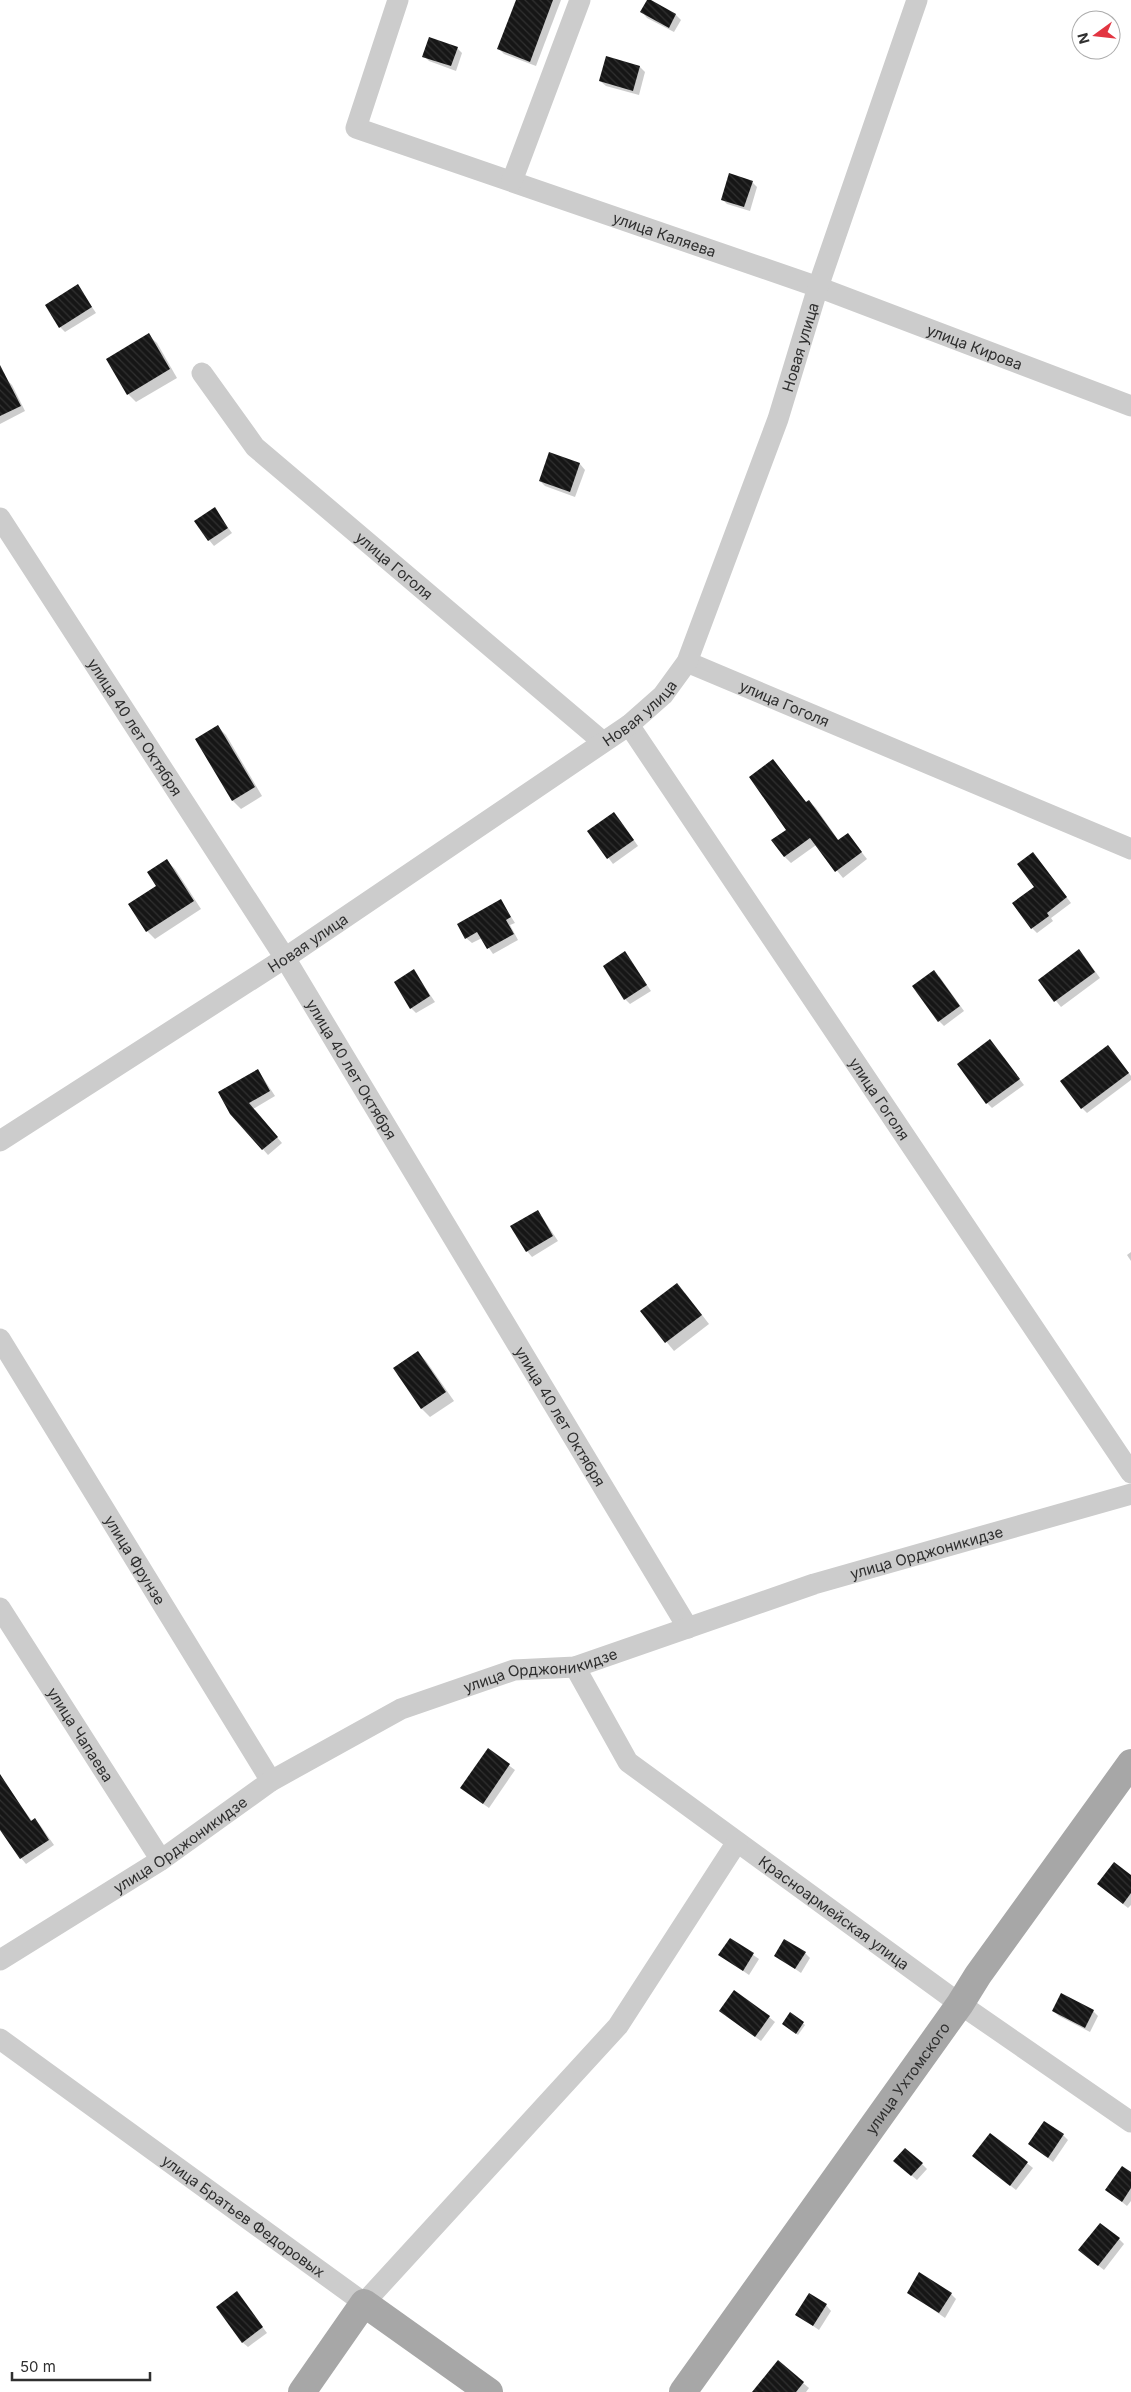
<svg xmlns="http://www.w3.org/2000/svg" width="1131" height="2392" font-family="Inter,sans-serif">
<defs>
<pattern id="building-back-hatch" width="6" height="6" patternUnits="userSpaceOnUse" patternTransform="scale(1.25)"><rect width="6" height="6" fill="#161616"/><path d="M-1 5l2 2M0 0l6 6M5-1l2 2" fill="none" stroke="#303030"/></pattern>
</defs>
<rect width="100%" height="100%" fill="#fff"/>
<!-- shadow -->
<g fill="#0003">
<path d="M519 0H561L536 66 504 54 499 49Z"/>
<path d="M649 0 676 15 681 20 674 32 647 18 642 12Z"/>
<path d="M457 48 462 53 456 71 429 61 424 56Z"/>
<path d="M607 58 640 67 645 72 639 95 606 86 600 81Z"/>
<path d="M752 182 757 187 750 211 727 204 722 199Z"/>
<path d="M78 286 96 313 65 332 60 327Z"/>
<path d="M148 335 157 343 177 378 136 402 128 394Z"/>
<path d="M7 380 12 385 25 411 0 424V383Z"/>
<path d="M550 454 580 464 585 470 575 497 545 486 540 481Z"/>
<path d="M214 509 232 533 214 546 209 540Z"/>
<path d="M218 727 226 735 262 796 241 809 233 801 196 740Z"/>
<path d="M773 761 807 803 809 801 816 808 839 841 848 835 867 859 843 878 816 845 791 863 784 856 788 830Z"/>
<path d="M619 819 638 846 613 864 589 832Z"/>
<path d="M1033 853 1071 903 1051 918 1053 921 1037 933 1032 928 1036 887Z"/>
<path d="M167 861 175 869 201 909 155 939 147 931 158 886Z"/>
<path d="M501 901 515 923 510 925 518 940 493 954 482 938 472 943 466 938Z"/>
<path d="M625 953 651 991 630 1004 625 999Z"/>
<path d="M1084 956 1100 978 1061 1007 1039 980Z"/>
<path d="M414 971 435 1002 416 1013 411 1008Z"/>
<path d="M939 976 964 1011 944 1026 939 1021Z"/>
<path d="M990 1041 1024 1085 992 1108 987 1103Z"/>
<path d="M1113 1052 1131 1076V1080L1087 1113 1082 1108Z"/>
<path d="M258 1070 275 1096 253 1109 282 1143 268 1155 231 1113Z"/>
<path d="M538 1211 558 1241 532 1257 527 1251Z"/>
<path d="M1131 1252V1261L1127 1255Z"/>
<path d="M685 1293 709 1324 674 1351 642 1312Z"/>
<path d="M418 1353 426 1361 454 1401 430 1417 422 1409 395 1368Z"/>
<path d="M488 1750 515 1770 489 1808 467 1793Z"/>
<path d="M3 1781 32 1821 35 1819 40 1825 54 1845 26 1864 21 1858 0 1812V1783Z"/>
<path d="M1131 1877V1905L1128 1908 1104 1889Z"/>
<path d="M730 1939 759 1959 749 1975 720 1955Z"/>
<path d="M805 1953 810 1958 801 1973 775 1955Z"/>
<path d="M1053 2011H1093L1098 2016 1090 2032 1059 2016Z"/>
<path d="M791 2014 805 2025 798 2035 786 2026Z"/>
<path d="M726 2016 769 2017 775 2022 761 2041Z"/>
<path d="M990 2134 1033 2168 1016 2190 979 2161Z"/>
<path d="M1063 2135 1068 2140 1053 2162 1030 2144Z"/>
<path d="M922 2164 927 2169 917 2180 900 2166Z"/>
<path d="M1131 2174V2201L1127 2206 1107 2190Z"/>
<path d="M1119 2239 1124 2244 1104 2270 1085 2255Z"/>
<path d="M908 2292 951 2294 956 2299 945 2318Z"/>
<path d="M237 2293 267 2333 248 2347 242 2342Z"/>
<path d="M826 2305 831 2311 819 2330 797 2315Z"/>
<path d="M778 2362 809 2388 806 2392H762Z"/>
</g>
<!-- building -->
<g fill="url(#building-back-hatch)">
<path d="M516 0H553L530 62 497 49Z"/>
<path d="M647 0H651L676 14 669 28 640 12Z"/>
<path d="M429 37 458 47 451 66 422 57Z"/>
<path d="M606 56 640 66 633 91 599 81Z"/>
<path d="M729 173 753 181 744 207 721 200Z"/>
<path d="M78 284 92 307 59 328 45 305Z"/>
<path d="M149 333 170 369 127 395 106 359Z"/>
<path d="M0 365 21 406 0 416Z"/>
<path d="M549 452 580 463 570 492 539 481Z"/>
<path d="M215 507 228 528 208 541 194 521Z"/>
<path d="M218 725 255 787 232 801 195 739Z"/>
<path d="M773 759 806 802 809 800 838 840 848 833 862 852 835 872 810 838 784 857 771 840 786 830 749 777Z"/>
<path d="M614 812 634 840 607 859 587 831Z"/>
<path d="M1033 852 1067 897 1047 913 1049 916 1031 929 1012 903 1034 887 1017 864Z"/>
<path d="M167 859 194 901 146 932 128 904 156 886 147 872Z"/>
<path d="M501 899 511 917 506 920 514 934 487 949 477 932 465 939 457 924Z"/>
<path d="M1079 949 1095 972 1054 1002 1038 980Z"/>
<path d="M625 951 647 985 624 1000 603 966Z"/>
<path d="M414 969 430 996 410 1009 394 982Z"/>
<path d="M934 970 960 1006 938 1022 912 986Z"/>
<path d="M990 1039 1020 1079 986 1104 957 1064Z"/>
<path d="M1108 1045 1129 1073 1081 1109 1060 1081Z"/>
<path d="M258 1069 270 1091 249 1103 278 1137 262 1150 230 1114 218 1092Z"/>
<path d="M538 1210 553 1236 526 1252 510 1226Z"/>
<path d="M677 1283 702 1315 665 1343 640 1311Z"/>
<path d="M418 1351 446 1392 421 1409 393 1368Z"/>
<path d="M488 1748 510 1764 483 1804 460 1788Z"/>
<path d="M0 1774 31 1821 35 1818 49 1840 20 1859 0 1830Z"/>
<path d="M1114 1862 1131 1875V1893L1123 1904 1097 1884Z"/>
<path d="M730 1938 754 1953 743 1971 718 1955Z"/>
<path d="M784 1939 806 1952 795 1969 774 1956Z"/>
<path d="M734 1990 770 2016 755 2037 719 2011Z"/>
<path d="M1061 1993 1094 2010 1085 2028 1052 2011Z"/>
<path d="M790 2012 804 2022 796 2034 782 2024Z"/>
<path d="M1044 2121 1064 2134 1048 2158 1028 2144Z"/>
<path d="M990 2133 1028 2162 1010 2186 972 2156Z"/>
<path d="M905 2148 923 2163 911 2176 893 2161Z"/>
<path d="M1122 2166 1131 2172V2188L1122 2202 1105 2190Z"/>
<path d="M1100 2223 1120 2238 1098 2266 1078 2250Z"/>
<path d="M919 2272 952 2293 939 2313 907 2293Z"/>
<path d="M237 2291 263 2327 242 2343 216 2307Z"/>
<path d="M809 2293 827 2304 813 2326 795 2315Z"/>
<path d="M778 2360 804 2382 796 2392H752Z"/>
</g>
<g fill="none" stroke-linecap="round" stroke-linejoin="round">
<!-- minor -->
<g stroke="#ccc" stroke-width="21">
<path id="s1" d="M398 0 356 128 818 287 1131 406"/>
<path d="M512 181 580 0"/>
<path id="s2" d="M202 373 255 447 603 742"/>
<path id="s3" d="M0 518 285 958 688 1628"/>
<path id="s4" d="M687 662 1131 849"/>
<path id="s5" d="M629 725 1131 1473"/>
<path id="s6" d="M0 1141 285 958 629 725 663 695 687 662 778 419 818 287 917 0"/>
<path id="s7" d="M0 1339 271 1781"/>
<path id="s8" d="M0 1608 161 1860"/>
<path id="s9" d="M575 1667 628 1762 960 2004 1131 2122"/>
<path id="s10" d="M0 1960 161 1860 271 1781 401 1709 514 1670 575 1667 814 1584 1131 1494"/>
<path id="s11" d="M0 2039 364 2303 618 2026 737 1842"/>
</g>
<!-- major -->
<g stroke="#a7a7a7" stroke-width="28">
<path d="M302 2392 364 2303 489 2392"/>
<path id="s12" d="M683 2392 960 2004 978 1975 1131 1763"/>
</g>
</g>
<g text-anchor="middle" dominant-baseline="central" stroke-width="5" stroke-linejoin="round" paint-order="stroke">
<!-- street labels -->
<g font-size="15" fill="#2f2f2f" stroke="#fff">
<text stroke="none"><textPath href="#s1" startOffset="461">улица Каляева</textPath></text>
<text stroke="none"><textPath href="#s1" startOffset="791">улица Кирова</textPath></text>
<text stroke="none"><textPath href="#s6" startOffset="1175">Новая улица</textPath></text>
<text stroke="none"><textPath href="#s2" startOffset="274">улица Гоголя</textPath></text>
<text stroke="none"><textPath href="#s4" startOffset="106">улица Гоголя</textPath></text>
<text stroke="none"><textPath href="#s6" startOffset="770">Новая улица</textPath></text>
<text stroke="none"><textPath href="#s3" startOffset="249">улица 40 лет Октября</textPath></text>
<text stroke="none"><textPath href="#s6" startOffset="366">Новая улица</textPath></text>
<text stroke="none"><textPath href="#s3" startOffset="654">улица 40 лет Октября</textPath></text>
<text stroke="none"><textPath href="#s5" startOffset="450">улица Гоголя</textPath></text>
<text stroke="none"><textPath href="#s3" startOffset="1059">улица 40 лет Октября</textPath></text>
<text stroke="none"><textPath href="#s10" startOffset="1024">улица Орджоникидзе</textPath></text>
<text stroke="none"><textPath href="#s7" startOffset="259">улица Фрунзе</textPath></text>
<text stroke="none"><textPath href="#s10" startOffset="619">улица Орджоникидзе</textPath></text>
<text stroke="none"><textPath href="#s8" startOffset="150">улица Чапаева</textPath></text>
<text stroke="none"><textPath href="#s10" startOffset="214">улица Орджоникидзе</textPath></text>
<text stroke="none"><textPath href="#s9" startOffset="364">Красноармейская улица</textPath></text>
<text stroke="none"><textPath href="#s12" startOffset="386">улица Ухтомского</textPath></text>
<text stroke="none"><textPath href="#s11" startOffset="301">улица Братьев Федоровых</textPath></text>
</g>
</g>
<!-- north arrow -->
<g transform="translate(1096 35) rotate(255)"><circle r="24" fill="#ffffff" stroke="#acacac"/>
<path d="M0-4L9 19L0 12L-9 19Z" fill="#e23541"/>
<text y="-8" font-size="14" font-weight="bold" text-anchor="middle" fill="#2f2f2f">N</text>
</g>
<!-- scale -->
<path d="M12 2372v8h138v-8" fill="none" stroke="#2f2f2f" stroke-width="2.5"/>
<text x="20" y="2372" font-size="15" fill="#2f2f2f" stroke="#ffffff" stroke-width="4" paint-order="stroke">50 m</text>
</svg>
